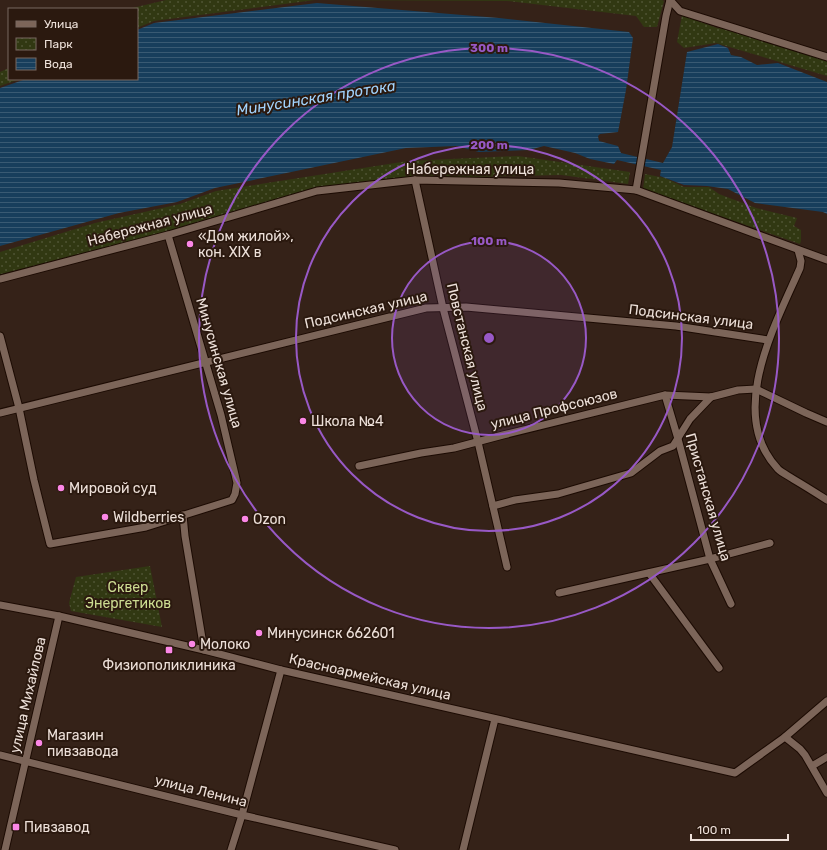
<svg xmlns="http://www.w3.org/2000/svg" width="827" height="850" font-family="Rubik,sans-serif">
<defs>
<pattern id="park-dots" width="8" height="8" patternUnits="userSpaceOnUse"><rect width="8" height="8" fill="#313812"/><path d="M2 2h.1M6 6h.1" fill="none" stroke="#4f5434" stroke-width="1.8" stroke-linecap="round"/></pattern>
<pattern id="water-rules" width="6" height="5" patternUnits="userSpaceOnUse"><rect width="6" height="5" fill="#173e5c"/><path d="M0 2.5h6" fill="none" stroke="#395a73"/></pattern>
</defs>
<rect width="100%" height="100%" fill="#352218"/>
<!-- park -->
<g fill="url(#park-dots)">
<path d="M166 0H662L664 1 657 27H644L636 16 507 1 315 0 154 21 137 28V9H128Z"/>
<path d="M682 15 717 28 745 31 827 61V76L716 43 684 48 677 42Z"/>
<path d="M9 68V79H20L0 86V72Z"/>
<path d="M518 156 630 172 628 184 561 175 470 177H414L315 189 167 232 0 276V252L95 223 180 204 216 191 408 161Z"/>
<path d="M645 174 665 178 684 187H709L719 194 756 208 797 218 794 226 801 230V241L800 244 643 189Z"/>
<path d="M150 566 162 627 71 611 69 603 76 577Z"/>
</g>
<!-- water -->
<path fill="url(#water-rules)" d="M317 3 499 18 629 32 633 38 626 90 618 132 600 134 598 136 599 141 618 146 621 153 663 163 672 147 687 52 718 44 728 48 731 55 741 57 757 65 778 63 827 82V214L823 212 755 203 728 189 707 186 684 185 660 176 661 170 617 160 614 164 590 159 575 153 544 146 529 150 479 152 457 146 406 148 215 188 177 202 119 213 0 246V88L26 79H137V30L154 23Z"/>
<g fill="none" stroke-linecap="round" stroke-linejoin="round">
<!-- minor casing -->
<g stroke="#1c0b03" stroke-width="9">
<g id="minor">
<path d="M670 0 680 11 827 57"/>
<path d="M415 180 443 308 478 442 507 567"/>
<path d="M636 190 666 16 670 0"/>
<path d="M798 250 801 261 800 268C775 325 726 414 778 469 782 473 789 476 793 479 805 486 816 493 827 500"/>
<path d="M0 279 168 235 317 191 415 180 559 183 636 190 827 260"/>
<path d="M0 336 19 408 34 480 50 544 146 527 232 500 235 494 237 483 221 415 168 235"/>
<path d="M665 395 678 439 710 559 731 604"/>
<path d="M0 413 426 308 466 307 676 326 768 340"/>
<path d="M359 466 421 453 454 448 503 435 665 395 711 397 738 390 756 389 806 413 827 422"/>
<path d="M493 506 515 500 558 494 631 473 660 451 673 446 690 419 711 397"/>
<path d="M183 515 185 536 204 650"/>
<path d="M649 573 719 668"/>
<path d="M559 593 710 559 770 543"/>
<path d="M0 605 59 616 204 650 281 670 735 773 785 737 827 701"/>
<path d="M785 737 800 749 805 755 827 793"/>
<path d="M0 755 242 815 395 850"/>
<path d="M812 766 827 757"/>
<path d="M5 850 59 616"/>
<path d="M231 850 242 815 281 670"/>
<path d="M463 850 495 719"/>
</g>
</g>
<!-- minor -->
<use href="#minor" stroke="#7c6559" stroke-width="7"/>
</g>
<!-- distance rings -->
<circle cx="489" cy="338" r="97" fill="#9859c6" fill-opacity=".12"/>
<g fill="none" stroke="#9859c6" stroke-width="2">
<circle cx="489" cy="338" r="97"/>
<circle cx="489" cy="338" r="193"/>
<circle cx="489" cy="338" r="290"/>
</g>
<!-- markers -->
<g fill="#fb87e6" stroke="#2b190f" stroke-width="1.5">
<circle cx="190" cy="244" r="4"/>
<circle cx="303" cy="421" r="4"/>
<circle cx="61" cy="488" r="4"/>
<circle cx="105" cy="517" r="4"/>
<circle cx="245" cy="519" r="4"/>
<circle cx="259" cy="633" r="4"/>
<circle cx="192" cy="644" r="4"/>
<rect x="165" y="646" width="8" height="8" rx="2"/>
<circle cx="39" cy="743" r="4"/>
<rect x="12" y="823" width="8" height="8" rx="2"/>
</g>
<g text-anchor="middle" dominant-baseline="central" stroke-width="4" stroke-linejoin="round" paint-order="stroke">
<!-- street labels -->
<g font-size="14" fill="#ede0d9" stroke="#2b190f">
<text x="470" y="169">Набережная улица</text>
<text transform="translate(150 225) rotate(-15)">Набережная улица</text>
<text transform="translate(366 310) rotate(-13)">Подсинская улица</text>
<text transform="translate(691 317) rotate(7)">Подсинская улица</text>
<text transform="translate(467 347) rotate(76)">Повстанская улица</text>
<text transform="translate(219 363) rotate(74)">Минусинская улица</text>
<text transform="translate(554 409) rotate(-14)">улица Профсоюзов</text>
<text transform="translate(708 497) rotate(74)">Пристанская улица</text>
<text transform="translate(370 677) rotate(13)">Красноармейская улица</text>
<text transform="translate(28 695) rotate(-77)">улица Михайлова</text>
<text transform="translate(201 791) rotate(14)">улица Ленина</text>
</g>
<!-- poi labels -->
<g font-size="14" fill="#ede0d9" stroke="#2b190f" text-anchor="start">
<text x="198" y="236">«Дом жилой»,<tspan x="198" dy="16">кон. ХIХ в</tspan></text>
<text x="311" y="421">Школа №4</text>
<text x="69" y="488">Мировой суд</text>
<text x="113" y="517">Wildberries</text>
<text x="253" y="519">Ozon</text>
<text x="267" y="633">Минусинск 662601</text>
<text x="200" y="644">Молоко</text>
<text x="169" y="665" text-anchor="middle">Физиополиклиника</text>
<text x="47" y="735">Магазин<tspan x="47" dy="16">пивзавода</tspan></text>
<text x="24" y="827">Пивзавод</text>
</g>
<!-- park labels -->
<g font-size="14" fill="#ccdc91" stroke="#2b190f">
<text x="128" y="587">Сквер<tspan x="128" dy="16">Энергетиков</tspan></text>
</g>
<!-- water labels -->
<g font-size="15" font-style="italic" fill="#a1d3fd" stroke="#2b190f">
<text transform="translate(316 98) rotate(-9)">Минусинская протока</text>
</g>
</g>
<circle cx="489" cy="338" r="6" fill="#9859c6" stroke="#2b190f" stroke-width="2"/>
<g font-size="12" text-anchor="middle" font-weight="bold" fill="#9859c6" stroke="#2b190f" stroke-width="4" stroke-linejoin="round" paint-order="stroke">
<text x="489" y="52">300 m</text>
<text x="489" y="149">200 m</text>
<text x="489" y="245">100 m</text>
</g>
<!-- legend -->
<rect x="8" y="8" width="130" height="72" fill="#2b190f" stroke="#796960"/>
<rect x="16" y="21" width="20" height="6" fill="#7c6559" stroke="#796960"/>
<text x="44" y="28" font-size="12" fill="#ede0d9">Улица</text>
<rect x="16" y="38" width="20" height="12" fill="url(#park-dots)" stroke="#796960"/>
<text x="44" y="48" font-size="12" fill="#ede0d9">Парк</text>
<rect x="16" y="58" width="20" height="12" fill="url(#water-rules)" stroke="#796960"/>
<text x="44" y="68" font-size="12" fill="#ede0d9">Вода</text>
<!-- scale -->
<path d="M691 834v6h97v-6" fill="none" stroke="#ede0d9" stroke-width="2"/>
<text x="697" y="834" font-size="12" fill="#ede0d9" stroke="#2b190f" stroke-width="3" paint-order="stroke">100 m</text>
</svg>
